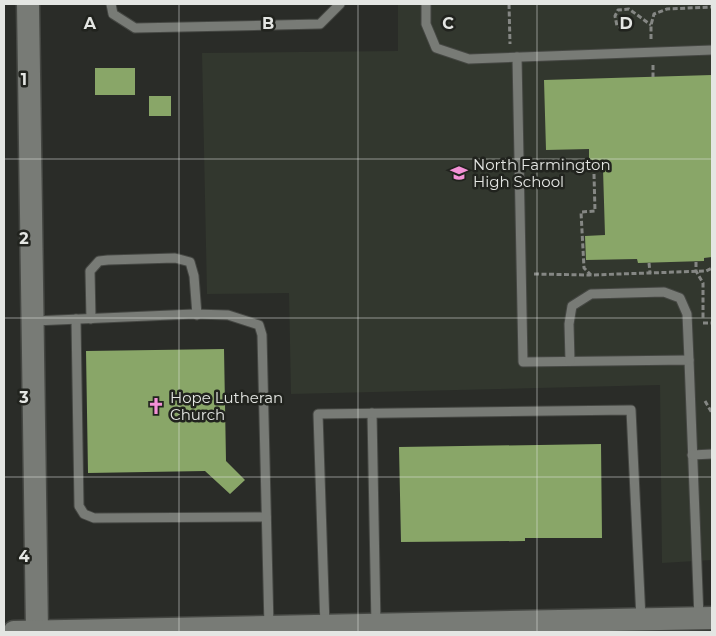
<svg xmlns="http://www.w3.org/2000/svg" width="716" height="636" font-family="Montserrat,sans-serif">
<rect width="100%" height="100%" fill="#2a2c28"/>
<!-- built -->
<path fill="#32372e" d="M398 4H712V560L662 563 660 385 291 394 289 293 207 294 202 53 398 51Z"/>
<!-- building -->
<g fill="#89a668">
<rect x="95" y="68" width="40" height="27"/>
<path d="M712 75V257L704 258V261L638 263 637 259 586 260 585 236 605 235 603 169H589V149L546 150 544 80Z"/>
<rect x="149" y="96" width="22" height="20"/>
<path d="M224 349 226 461 245 480 230 494 205 471 88 473 86 351Z"/>
<path d="M601 444 602 538H525V541L401 542 399 447Z"/>
</g>
<g fill="none" stroke-linecap="round" stroke-linejoin="round">
<!-- service casing -->
<g stroke="#454743" stroke-width="11">
<g id="service">
<path d="M111 4 113 14 135 28 320 24 340 4"/>
<path d="M426 4V24L436 48 469 59 712 50"/>
<path d="M517 57 523 362 689 360 699 618"/>
<path d="M76 319 79 506 84 514 94 518 266 517"/>
<path d="M91 319 90 271 99 261 108 260 175 258 190 262 194 276 197 315"/>
<path d="M34 321 194 314 228 315 259 325 262 335 269 627"/>
<path d="M570 361 569 324 572 306 591 294 664 292 680 298 687 314 689 360"/>
<path d="M372 413 376 625"/>
<path d="M692 455 712 454"/>
<path d="M325 626 318 414 631 410 641 619"/>
</g>
</g>
<!-- tertiary casing -->
<g stroke="#454743" stroke-width="25">
<g id="tertiary">
<path d="M28 4 37 632"/>
<path d="M14 632 712 618"/>
</g>
</g>
<!-- path -->
<g stroke="#858784" stroke-width="3" stroke-dasharray="5 2.5" stroke-linecap="butt">
<path d="M509 4 510 44"/>
<path d="M623 29 617 26 615 16 618 10 629 9 651 25"/>
<path d="M651 39V25L654 14 667 9 712 7"/>
<path d="M653 65V77"/>
<path d="M594 174 595 211 581 212 584 268 591 275 706 271 712 268"/>
<path d="M696 262V271L703 283V320"/>
<path d="M649 263 650 273"/>
<path d="M534 274 590 275"/>
<path d="M703 323H712"/>
<path d="M705 401 712 413"/>
</g>
<!-- service -->
<use href="#service" stroke="#787b76" stroke-width="9"/>
<!-- tertiary -->
<use href="#tertiary" stroke="#787b76" stroke-width="22"/>
</g>
<!-- grid -->
<path fill="none" stroke="#e4e6e3" stroke-width="1" stroke-opacity="0.55" d="M179 4V632M358 4V632M537 4V632M4 159H712M4 318H712M4 477H712"/>
<!-- icons -->
<defs>
<g id="school-bare" transform="scale(1.35)"><path d="M0-5L7-2L0 1L-7-2ZM-4 1L0 2.5L4 1V4Q0 6-4 4Z" fill="#f391d6" stroke="#21231e" stroke-width="2.5" paint-order="stroke"/></g>
<g id="church-bare" transform="scale(1.35)"><path d="M-1.2-6h2.4v3.5h3.3v2.4h-3.3V6h-2.4V-.1h-3.3v-2.4h3.3Z" fill="#f391d6" stroke="#21231e" stroke-width="2.5" paint-order="stroke"/></g>
</defs>
<g fill-rule="evenodd">
<use href="#school-bare" x="459" y="173"/>
<use href="#church-bare" x="156" y="406"/>
</g>
<g text-anchor="middle" dominant-baseline="central" stroke-width="5" stroke-linejoin="round" paint-order="stroke">
<!-- poi labels -->
<g font-size="15" fill="#e4e6e3" stroke="#21231e" text-anchor="start">
<text x="473" y="164">North Farmington<tspan x="473" dy="17">High School</tspan></text>
<text x="170" y="397">Hope Lutheran<tspan x="170" dy="17">Church</tspan></text>
</g>
</g>
<g font-size="16" text-anchor="middle" font-weight="bold" fill="#e4e6e3" stroke="#21231e" stroke-width="5" stroke-linejoin="round" paint-order="stroke">
<text x="90" y="29">A</text>
<text x="268" y="29">B</text>
<text x="448" y="29">C</text>
<text x="626" y="29">D</text>
<text x="24" y="85">1</text>
<text x="24" y="244">2</text>
<text x="24" y="403">3</text>
<text x="24" y="562">4</text>
</g>
<!-- border -->
<rect width="716" height="636" fill="none" stroke="#e4e6e3" stroke-width="10"/>
</svg>
